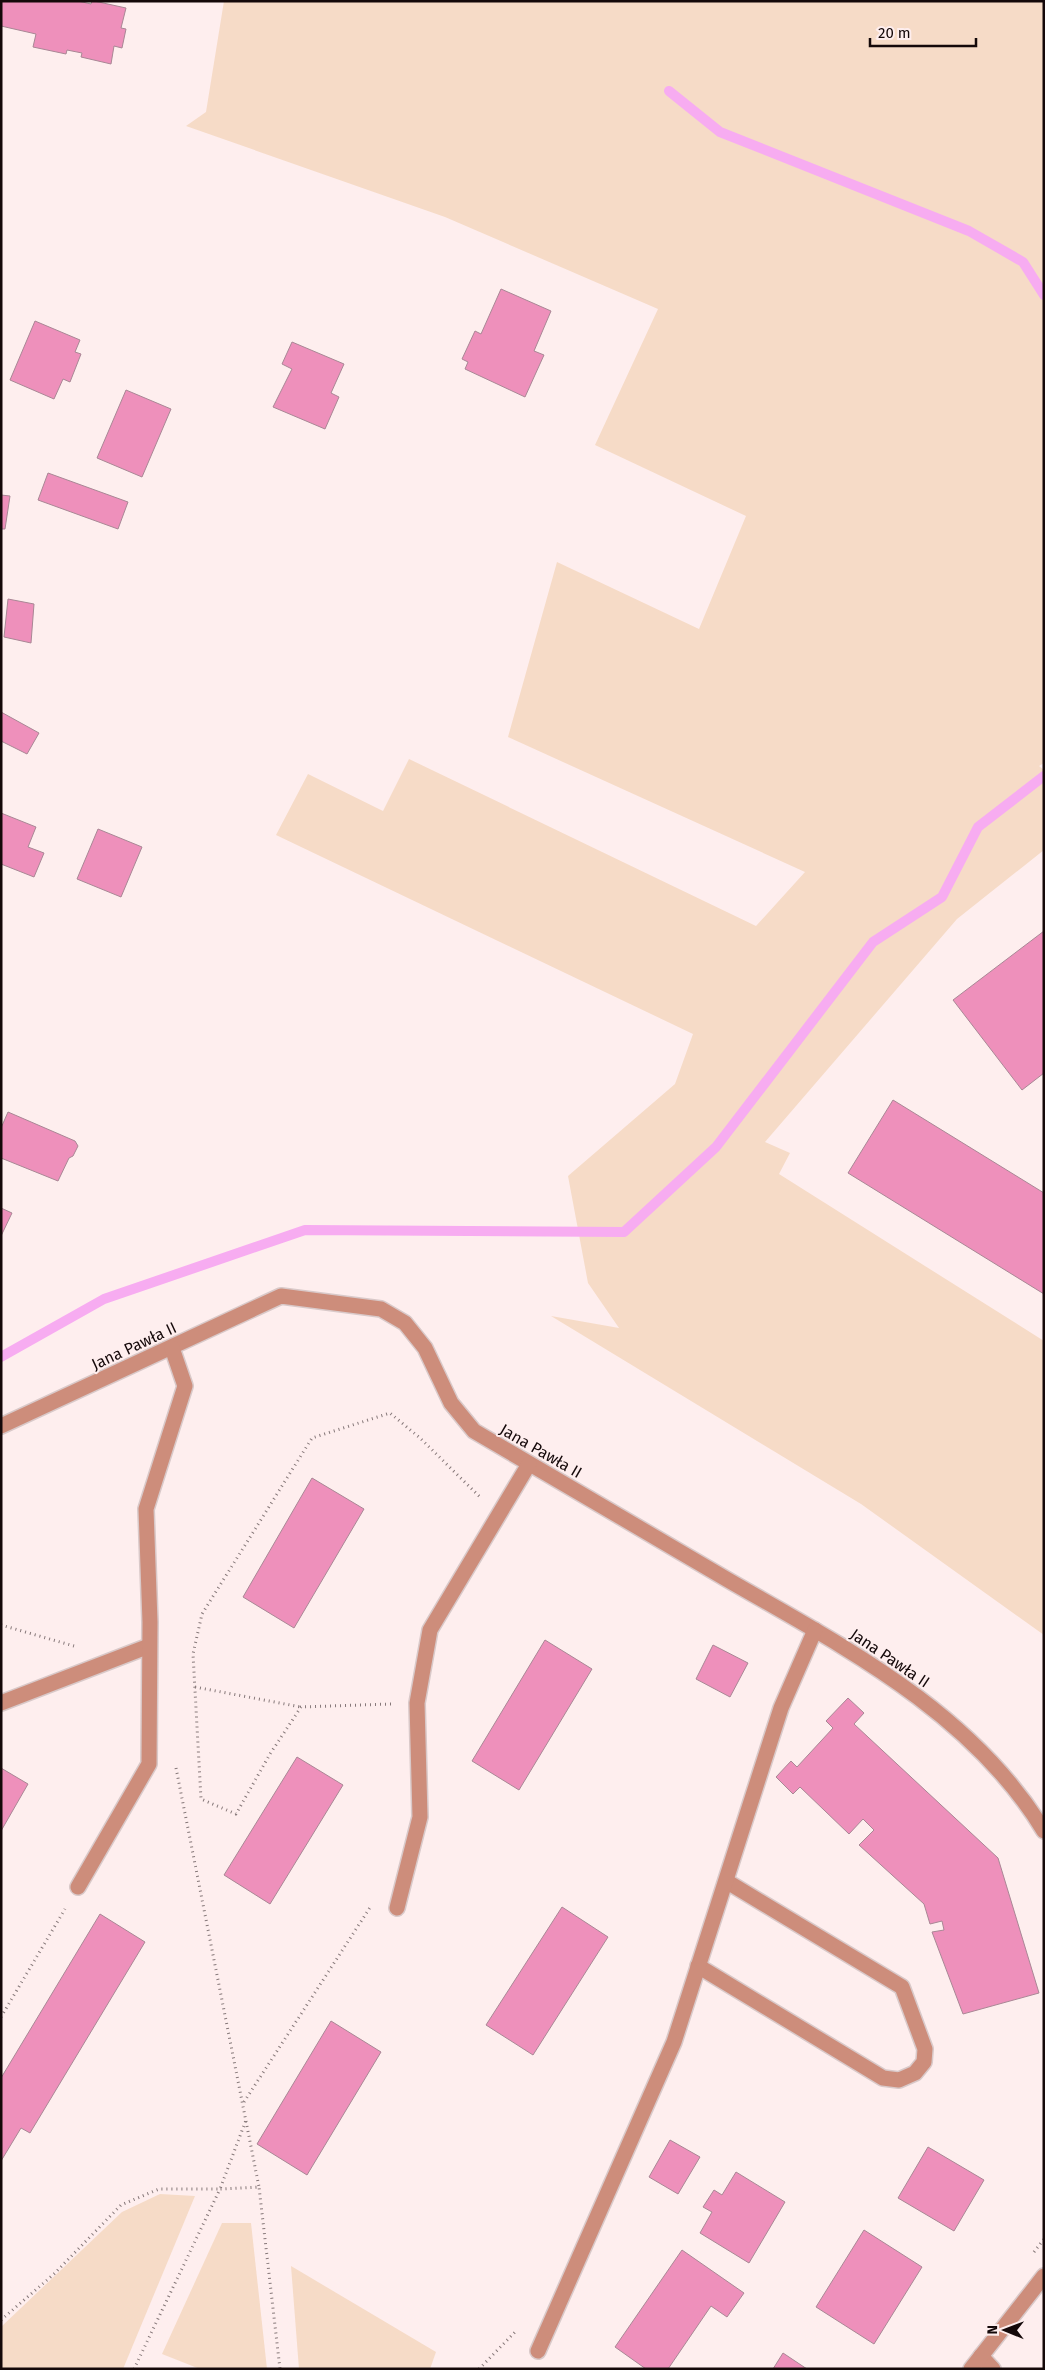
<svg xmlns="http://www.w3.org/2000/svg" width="1045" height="2370" font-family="'Fira Sans',sans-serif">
<rect width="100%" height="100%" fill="#feeeee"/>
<!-- green -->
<g fill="#f6dbc7">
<path d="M224 1H1044V763L1039 766 1044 770V850L957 919 765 1142 790 1153 779 1174 1044 1341V1635L861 1504 551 1316 619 1328 588 1283 568 1176 675 1084 693 1034 276 835 308 774 383 811 409 759 756 926 805 872 508 737 557 562 699 629 746 516 595 445 658 309 445 217 186 126 206 112Z"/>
<path d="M160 2194 195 2196 123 2369H1V2327L122 2212Z"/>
<path d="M222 2223H251L267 2369H200L162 2354Z"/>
<path d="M291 2266 436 2352 430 2369H299Z"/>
</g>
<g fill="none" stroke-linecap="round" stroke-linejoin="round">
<!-- stream -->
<g stroke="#f7acf1" stroke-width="10">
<path d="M669 91 720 132 969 231 1023 262 1044 295"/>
<path d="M1 1357 104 1299 305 1230 624 1232 716 1147 873 942 942 897 978 827 1044 776"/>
</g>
</g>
<!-- building -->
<g fill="#ee90bb" stroke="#a98795">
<path d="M1 1H78L91 4 92 1H94L126 8 121 28 126 29 122 48 114 46 111 64 81 57 82 53 67 50 66 54 33 47 36 34 1 26Z"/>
<path d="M501 289 551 311 534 351 544 355 525 397 465 369 468 362 462 359 475 331 481 334Z"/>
<path d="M35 321 80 340 75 352 81 354 70 382 63 379 54 399 10 380Z"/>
<path d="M292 342 344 364 331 393 339 397 325 429 273 407 292 369 282 364Z"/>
<path d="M126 390 171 409 142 477 97 458Z"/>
<path d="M48 473 128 502 118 529 38 500Z"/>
<path d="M1 495 10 496 5 529H1Z"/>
<path d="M8 599 34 604 31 643 4 637Z"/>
<path d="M1 712 39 733 27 754 1 741Z"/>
<path d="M1 813 36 827 28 847 44 853 34 877 1 864Z"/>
<path d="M98 829 142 847 121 897 77 879Z"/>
<path d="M1044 931V1073L1022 1090 953 1000Z"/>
<path d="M893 1100 1044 1193V1294L848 1173Z"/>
<path d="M8 1112 75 1141 78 1146 73 1156 69 1158 58 1181 1 1158V1128Z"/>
<path d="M1 1208 12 1213 1 1236Z"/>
<path d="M312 1478 364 1509 294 1628 243 1597Z"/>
<path d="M545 1640 592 1669 519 1790 472 1761Z"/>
<path d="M713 1645 748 1663 730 1697 696 1679Z"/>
<path d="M848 1698 864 1713 854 1724 998 1858 1039 1993 963 2014 932 1932 944 1930 942 1921 930 1924 924 1904 859 1845 874 1830 863 1819 849 1834 800 1787 793 1794 776 1777 791 1761 797 1767 833 1728 826 1721Z"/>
<path d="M297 1757 343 1785 270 1904 224 1875Z"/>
<path d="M1 1768 28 1784 1 1831Z"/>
<path d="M562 1907 608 1937 533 2055 486 2025Z"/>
<path d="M100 1914 145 1942 30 2133 21 2128 1 2161V2078Z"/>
<path d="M331 2021 381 2052 307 2175 257 2144Z"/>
<path d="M670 2140 700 2157 678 2194 649 2177Z"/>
<path d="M928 2147 984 2180 954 2231 898 2198Z"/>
<path d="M736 2172 785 2202 749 2263 700 2233 712 2212 703 2207 714 2190 722 2195Z"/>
<path d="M864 2230 922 2267 874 2344 816 2307Z"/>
<path d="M682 2250 744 2293 727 2317 711 2306 668 2369H646L615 2347Z"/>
<path d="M783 2353 807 2369H773Z"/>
</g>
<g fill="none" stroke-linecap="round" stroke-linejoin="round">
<!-- minor casing -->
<g stroke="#d9c9c9" stroke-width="18">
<g id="minor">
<path d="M1 1426 281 1296 381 1309 405 1323 425 1348 451 1403 474 1431C558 1481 643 1530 728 1580 844 1647 972 1712 1044 1831"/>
<path d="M1 1703 149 1646"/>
<path d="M78 1887 149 1764 150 1622 146 1509 185 1386 172 1348"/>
<path d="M397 1908 420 1817 417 1703 430 1630 529 1464"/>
<path d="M698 1966 883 2078 899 2080 915 2073 924 2062 925 2049 902 1987 726 1881"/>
<path d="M538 2351 674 2042 781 1708 815 1630"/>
<path d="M981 2356 993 2369"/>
<path d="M971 2369 1044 2276"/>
</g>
</g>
<!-- path -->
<g stroke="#867879" stroke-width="3" stroke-dasharray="1 4" stroke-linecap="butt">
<path d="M1 1625 74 1646"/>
<path d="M195 1687 301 1707"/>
<path d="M391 1704 301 1707 270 1754 236 1814 201 1799 193 1654 202 1614 312 1438 390 1413 420 1438 480 1497"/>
<path d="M176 1768 259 2187"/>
<path d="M1 2017 65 1909"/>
<path d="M244 2102 371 1906"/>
<path d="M1034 2252 1044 2239"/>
<path d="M1 2320 54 2274 121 2205 159 2189H220L246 2120"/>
<path d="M134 2369 220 2189 259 2187 280 2369"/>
<path d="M479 2369 517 2330"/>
</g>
<!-- minor -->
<use href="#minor" stroke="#cd8d7b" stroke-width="15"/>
</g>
<g text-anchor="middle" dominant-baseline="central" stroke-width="4" stroke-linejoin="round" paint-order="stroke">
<!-- street labels -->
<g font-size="16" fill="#140809" stroke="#feeeee">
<text transform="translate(134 1346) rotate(-25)">Jana Pawła II</text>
<text transform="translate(541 1451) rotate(30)">Jana Pawła II</text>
<text transform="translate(890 1658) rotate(34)">Jana Pawła II</text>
</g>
</g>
<!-- border -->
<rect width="1045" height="2370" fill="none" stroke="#140809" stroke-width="5"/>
<!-- north arrow -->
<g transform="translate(1005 2330) rotate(271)" stroke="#feeeee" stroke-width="4" paint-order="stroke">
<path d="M0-4L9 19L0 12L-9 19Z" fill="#140809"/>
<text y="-8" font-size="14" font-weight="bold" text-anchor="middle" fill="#140809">N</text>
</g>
<!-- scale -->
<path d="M870 38v8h106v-8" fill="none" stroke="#140809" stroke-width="2.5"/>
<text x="878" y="38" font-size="15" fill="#140809" stroke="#feeeee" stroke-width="4" paint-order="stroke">20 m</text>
</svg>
